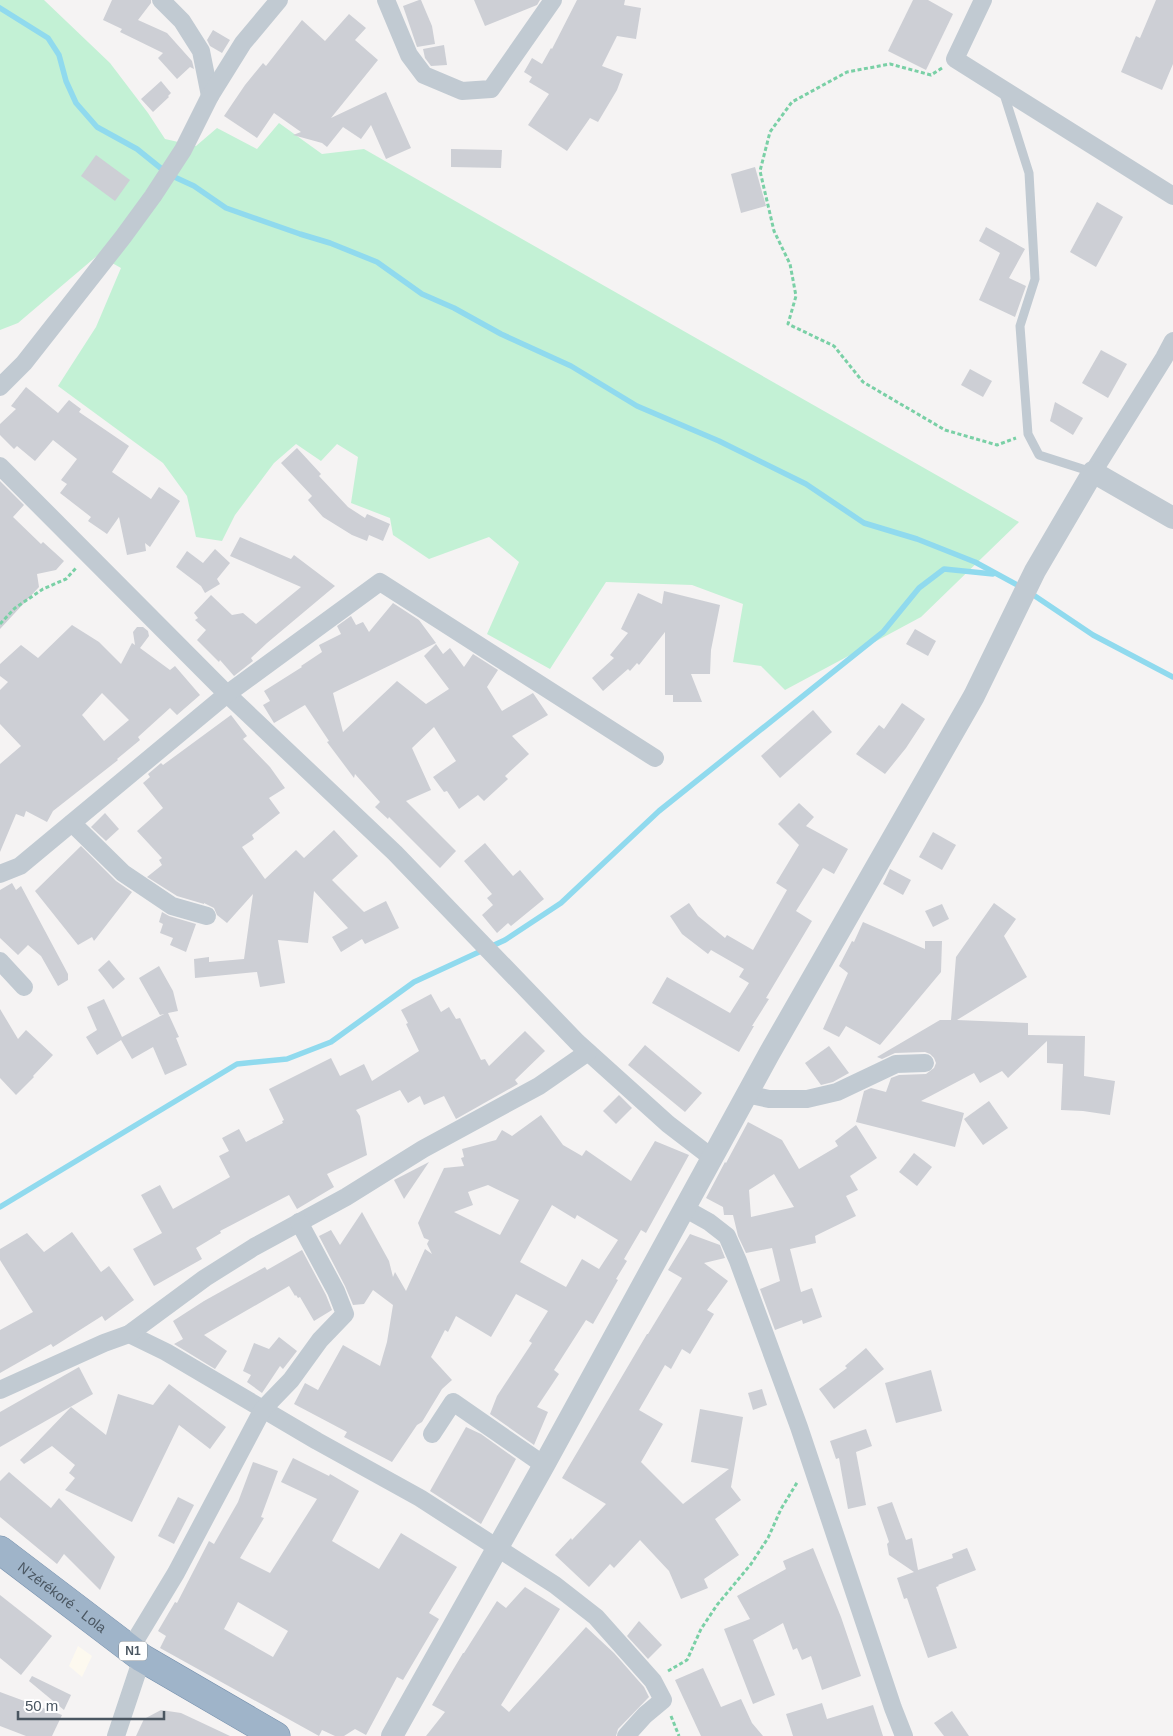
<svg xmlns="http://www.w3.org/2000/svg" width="1173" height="1736" font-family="Arial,sans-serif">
<rect width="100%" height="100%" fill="#f5f3f3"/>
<!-- commercial -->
<path fill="#fdf9ef" d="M78 1646 92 1656 82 1677 69 1666Z"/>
<!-- green -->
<path fill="#c3f1d5" d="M0 0H44L110 63 148 113 165 139 196 146 217 128 257 149 279 123 322 154 364 149 1019 522 921 617 785 690 761 666 733 662 743 604 692 585 606 582 550 669 487 634 519 562 489 537 429 559 393 535 390 518 351 503 358 457 337 444 321 461 296 444 274 463 235 515 222 541 196 537 187 496 163 463 58 386 96 327 121 268 98 255 18 323 0 330Z"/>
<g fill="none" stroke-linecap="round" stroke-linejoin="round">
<!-- stream -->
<g stroke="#90daee" stroke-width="5.5">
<path d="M0 8 48 38 59 55 66 81 76 103 97 127 137 149 168 174 194 186 226 208 300 234 330 243 377 262 422 294 454 308 501 334 571 366 637 406 719 441 806 484 864 523 917 539 975 562 1021 587"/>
<path d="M1029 592 1093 635 1173 677"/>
<path d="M0 1207 237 1064 287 1059 331 1042 414 982 505 940 561 903 659 811 883 632 919 588 944 569 993 574"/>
</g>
</g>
<!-- building -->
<g fill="#cdcfd5" fill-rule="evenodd">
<path d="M112 0H151V3L138 20 167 33 192 61 194 69 190 67 177 79 158 58 163 53 120 32 122 29 103 20Z"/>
<path d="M419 0H421L432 26 435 44 417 47 403 6Z"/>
<path d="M474 0H540L537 5 485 26Z"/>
<path d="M577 0H625L624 5 641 8 636 39 617 36 602 66 623 74 617 90 598 122 590 118 567 151 528 125 549 94 529 82 532 77 524 72 532 58 542 64 551 48 552 49Z"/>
<path d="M913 0H928L953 14 926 70 888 51Z"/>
<path d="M1156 0H1173V64L1162 90 1121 72 1136 36 1140 38Z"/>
<path d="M349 14 366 28 355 40 378 60 331 118 386 92 411 148 386 159 371 125 361 139 343 127 327 147 322 143 293 135 301 132 274 113 257 138 224 116 245 85 263 63 266 66 302 20 325 41Z"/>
<path d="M213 30 230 40 222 53 210 46 207 40Z"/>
<path d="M444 45 447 65 431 66 425 58 423 49Z"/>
<path d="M161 81 171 93 168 96 169 97 153 112 141 99Z"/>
<path d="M451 149 502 150 501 168 451 167Z"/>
<path d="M96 155 130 180 115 201 81 176Z"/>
<path d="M755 167 766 206 741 213 731 174Z"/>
<path d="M1097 202 1123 217 1096 267 1070 252Z"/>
<path d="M986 227 1025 249 1009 278 1026 286 1015 317 979 300 1000 253 979 241Z"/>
<path d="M1101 350 1127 364 1108 398 1082 383Z"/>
<path d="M970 369 992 381 983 397 961 385Z"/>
<path d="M26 387 58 413 69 400 81 409 79 412 129 446 112 472 151 499 159 487 180 501 150 547 145 543 146 551 127 555 119 517 107 534 88 521 91 517 60 493 67 484 61 480 77 459 53 440 35 461 17 446 14 449 0 435V424L16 409 11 406Z"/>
<path d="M1055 402 1083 418 1073 435 1050 421Z"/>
<path d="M297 448 321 474 319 476 348 507 365 518 367 514 390 524 383 541 369 535 367 541 352 535 323 517 308 500 312 496 281 463Z"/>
<path d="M0 481 24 505 13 517 41 544 43 542 64 561 56 570 37 574 39 587 0 629Z"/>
<path d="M240 537 291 559 294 555 335 586 267 643 251 658 253 661 234 676 220 660 219 662 197 640 206 630 195 620 198 618 194 613 211 595 232 615 243 613 256 624 301 587 230 556Z"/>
<path d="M215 549 230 563 217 579 220 584 205 593 201 586 176 567 187 551 203 563Z"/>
<path d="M664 591 720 605 711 650 710 674H691L702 702H673V695H665V632L639 665 637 663 630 671 628 669 603 691 592 678 614 658 610 655 628 633 621 629 638 593 662 604Z"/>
<path d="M393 603 419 620 436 643 333 693 343 732 397 681 426 704 449 689 424 656 436 644 443 654 450 648 464 667 473 654 498 670 487 687 502 711 533 693 548 715 512 736 529 754 505 776 508 779 484 801 478 795 459 809 447 791 444 792 433 777 456 761 434 727 412 748 431 790 406 801 456 851 440 868 389 817 388 819 375 807 380 802 355 774 354 778 327 742 329 741 305 705 274 723 263 705 270 701 264 691 302 667 301 666 322 652 319 645 341 634 337 626 351 616 356 625 363 622 369 632Z"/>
<path d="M72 625 99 642 121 664 132 643 135 645 133 632 137 627H143L148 631 149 636 140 648 170 670 175 666 200 695 177 715 170 708 138 737 140 740 117 759 118 760 53 811 47 822 26 811 24 817 16 814 0 852V764L21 746 0 724V690L8 682 0 676V664L21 645 38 658ZM102 693 129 720 104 741 82 715Z"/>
<path d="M915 629 936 641 928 656 906 644Z"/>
<path d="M902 703 925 719 906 748 885 774 856 754 879 725 884 729Z"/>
<path d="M813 710 832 732 780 778 761 756Z"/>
<path d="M231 715 247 736 243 739 270 767 285 788 269 798 280 813 252 835 254 839 242 847 265 879 296 850 304 858 334 830 358 856 332 880 364 912 386 901 399 928 365 944 362 939 341 952 332 937 348 928 314 891 308 943 278 940 285 983 260 987 257 972 195 978 194 959 209 957V962L244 959 253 894 227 923 217 915 214 908 204 903V904L177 896 147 877 162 865 159 860 162 858 137 831 163 808 143 783 150 777 148 774 161 763 163 765Z"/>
<path d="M799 803 814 817 806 826 848 849 834 874 823 868 796 911 812 921 766 998 769 999 752 1026H754L739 1052 652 1003 667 977 730 1013 749 983 739 977 744 969 711 950 708 954 682 934 670 916 689 903 698 916 725 938 727 935 753 950 787 890 776 883 799 845 778 824Z"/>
<path d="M105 813 119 829 106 841 91 827Z"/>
<path d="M933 832 956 845 942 870 919 857Z"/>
<path d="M485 843 513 876 520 870 544 899 511 926 508 923 497 933 482 915 493 905 487 898 492 894 464 861Z"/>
<path d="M81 846 116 881 132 892 94 941 92 937 78 945 35 891Z"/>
<path d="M890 869 911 880 903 895 883 884Z"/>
<path d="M12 883 16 890 21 886 68 974V980L58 986 41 956 28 945 18 955 0 938V890Z"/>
<path d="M994 903 1016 919 1004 936 1027 977 957 1020 1028 1023V1035L1085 1036 1084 1076 1115 1081 1110 1115 1083 1111 1061 1110 1063 1064 1047 1063V1041L1008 1078 1002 1071 980 1083 974 1073 921 1101 964 1113 955 1147 856 1122 864 1091 871 1088 886 1092 891 1078 899 1075 926 1074 934 1068 936 1063 934 1058 930 1054 925 1052 895 1053 882 1059 877 1057 940 1020H951L956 957Z"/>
<path d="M942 904 949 919 933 927 925 911Z"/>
<path d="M162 912 169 916 196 924 186 952 170 945 173 938 160 933 163 924 159 922Z"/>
<path d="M863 922 925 949V941H942L941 972 880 1045 846 1026 839 1037 823 1029 848 973 839 966 852 941 854 942Z"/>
<path d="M109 960 125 979 113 989 98 970Z"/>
<path d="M159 966 173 991 178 1011 168 1013 179 1037 176 1038 187 1065 165 1075 153 1047 132 1059 121 1040 97 1055 86 1037 97 1030 87 1007 104 999 122 1037 164 1014 160 1015 139 978Z"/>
<path d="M431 994 441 1012 449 1007 456 1019 460 1018 481 1060 485 1059 489 1066 525 1031 545 1051 515 1080 518 1084 456 1119 444 1096 424 1105 420 1096 408 1103 400 1090 356 1110 360 1116 367 1155 327 1174 334 1187 297 1209 289 1195 220 1231 221 1233 196 1248 202 1259 154 1286 133 1249 162 1233 141 1195 160 1185 173 1209 230 1177 219 1156 229 1151 222 1138 239 1129 246 1142 283 1123 282 1121 284 1120 269 1089 331 1058 340 1076 364 1064 372 1081 419 1051 406 1024 408 1023 401 1010Z"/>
<path d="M0 1009 18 1039 26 1030 53 1055 33 1076 34 1077 16 1095 0 1078Z"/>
<path d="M645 1045 702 1093 685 1112 628 1065Z"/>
<path d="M829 1046 849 1073 833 1082 821 1085 805 1063Z"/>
<path d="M619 1095 632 1108 616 1124 603 1111Z"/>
<path d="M989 1101 1008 1128 983 1145 964 1119Z"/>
<path d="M541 1115 563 1145 582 1156 586 1150 631 1181 655 1141 689 1155 646 1233 641 1230 624 1259 627 1261 616 1279 618 1280 593 1324 586 1320 554 1370 559 1374 537 1407 548 1412 534 1445 490 1414 497 1396 532 1343 529 1341 548 1311 516 1294 491 1337 456 1316 448 1332 445 1330 431 1357 452 1380 442 1389 422 1422 417 1425 392 1462 344 1437 347 1432 294 1404 305 1383 318 1390 343 1345 380 1366 387 1342 393 1305 373 1290 364 1304 353 1305 345 1286 319 1236 331 1230 340 1245 362 1212 389 1261 393 1277 395 1272 406 1291 425 1249 432 1254 427 1244 429 1240 424 1238 418 1223 444 1168 464 1166 461 1158 464 1157 462 1149 496 1140 502 1130 512 1136ZM488 1185 519 1200 500 1235 454 1212 473 1205 468 1192ZM552 1205 575 1219 577 1215 618 1240 599 1269 582 1259 566 1287 520 1262Z"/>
<path d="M748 1122 782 1140 799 1169 838 1146 835 1141 856 1125 877 1158 850 1176 858 1190 846 1196 856 1216 815 1236 816 1243 790 1249 801 1292 812 1288 822 1317 803 1324 802 1320 775 1330 760 1289 780 1281 772 1248 746 1253 738 1236 733 1215H724L723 1207 706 1198 725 1162 726 1163ZM774 1174 794 1207 751 1217 749 1190Z"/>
<path d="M914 1153 932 1167 917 1186 899 1172Z"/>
<path d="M429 1162 404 1199 394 1180Z"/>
<path d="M72 1232 101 1272 109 1266 134 1300 105 1321 102 1316 53 1347 51 1344 0 1373V1330L33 1312 0 1260V1249L27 1233 44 1252Z"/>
<path d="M690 1234 720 1245 725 1258 704 1263 728 1281 707 1310 714 1314 690 1354 682 1349 671 1369 665 1365 639 1410 663 1424 641 1462 683 1504 729 1469 691 1462 700 1409 743 1417 731 1487 741 1500 715 1519 739 1555 704 1579 708 1588 681 1599 669 1571 640 1540 614 1568 610 1564 589 1587 555 1555 571 1538 572 1540 606 1504 562 1478 647 1334H648L682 1278 668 1270Z"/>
<path d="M302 1250 326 1295 332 1310 314 1321 300 1297 298 1298 296 1295 295 1296 289 1286 204 1335 227 1351 215 1369 174 1344 183 1339 173 1321 204 1301 265 1267 267 1270Z"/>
<path d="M279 1337 297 1351 283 1369 280 1366 262 1393 247 1382 251 1375 243 1371 254 1343 269 1349Z"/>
<path d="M866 1348 884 1369 834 1409 819 1389 847 1368 845 1366Z"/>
<path d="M79 1367 93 1394 0 1447V1412Z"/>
<path d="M931 1370 942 1411 896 1423 885 1383Z"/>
<path d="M169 1384 226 1427 210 1449 179 1425 132 1522 65 1490 75 1478 69 1473 75 1465 52 1446 24 1464 20 1460 71 1407 106 1435 118 1394 153 1405Z"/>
<path d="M762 1389 767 1405 753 1410 748 1393Z"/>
<path d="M466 1427 481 1434 516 1459 481 1524 430 1491Z"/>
<path d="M866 1429 872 1446 856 1452 866 1505 848 1509 839 1458 836 1459 830 1441Z"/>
<path d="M293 1458 329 1476 330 1474 359 1491 332 1541 379 1569 401 1533 457 1567 429 1613 439 1619 403 1680 397 1677 366 1735 355 1729 344 1736H335L322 1730 319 1736 160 1648 166 1636 158 1631 175 1602 177 1603 209 1541 214 1544 238 1502 253 1462 278 1471 261 1517 264 1518 240 1558 270 1573 317 1499 281 1482ZM238 1602 288 1631 273 1657 224 1629Z"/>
<path d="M9 1472 51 1508 59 1498 115 1557 100 1590 64 1554 57 1564 0 1517V1481Z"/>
<path d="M178 1497 194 1505 174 1544 158 1536Z"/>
<path d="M892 1502 906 1540 912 1538 918 1570 953 1558 952 1554 967 1548 976 1570 938 1585 939 1586 936 1587 957 1648 928 1658 907 1598 904 1599 897 1578 914 1572 889 1555 887 1544 889 1542 877 1507Z"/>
<path d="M813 1548 841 1617 861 1676 822 1690 811 1656 802 1660 797 1648 793 1650 783 1623 753 1640 775 1695 753 1704 724 1629 750 1619 737 1596 786 1569 783 1561Z"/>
<path d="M525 1587 560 1609 501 1705 509 1712 586 1627 614 1653 644 1687 649 1697 618 1729 616 1736H426L445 1712 432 1705 463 1653H464L497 1601 506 1608Z"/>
<path d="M0 1595 52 1636 21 1675 0 1658Z"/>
<path d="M639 1621 662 1645 648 1659 627 1636Z"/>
<path d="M703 1668 721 1707 741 1699 752 1723 763 1736H701L675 1680Z"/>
<path d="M32 1676 71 1695 64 1710 29 1681Z"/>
<path d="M0 1692 62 1715 52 1736H26L0 1726Z"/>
<path d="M822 1703 827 1719 873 1705 883 1736H793L786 1714Z"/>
<path d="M161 1710 181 1713 230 1736H136L144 1719Z"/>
<path d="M952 1711 969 1736H944L934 1723Z"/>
</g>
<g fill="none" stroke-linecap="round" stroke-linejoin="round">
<!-- trunk casing -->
<g stroke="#7690ad" stroke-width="29">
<g id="trunk">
<path id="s1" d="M0 1550 142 1658 276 1736"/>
</g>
</g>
<!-- path -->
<g stroke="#7ad0a6" stroke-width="3" stroke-dasharray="4 2.5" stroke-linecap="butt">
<path d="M942 68 931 75 890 64 847 72 792 102 770 132 760 171 774 231 790 264 796 296 788 324 834 346 863 382 945 430 997 445 1016 438"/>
<path d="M0 624 15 608 43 589 66 579 77 567"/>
<path d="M668 1671 687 1660 701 1629 717 1605 751 1564 768 1538 781 1509 798 1481"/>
<path d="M671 1716 679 1736"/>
</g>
<!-- service -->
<path stroke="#c1cad2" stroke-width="9" d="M1003 91 1029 173 1035 279 1020 326 1028 434 1039 455 1092 472"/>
<!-- minor -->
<g stroke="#c1cad2" stroke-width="18">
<path d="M161 0 182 21 201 51 210 96"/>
<path d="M386 0 409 55 424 75 462 91 491 89 553 0"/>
<path d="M983 0 955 59 1173 196"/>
<path d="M0 387 24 363 123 237 153 196 183 150 210 96 243 43 279 0"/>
<path d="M0 466 227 694 395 853 577 1042 668 1124 711 1157"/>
<path d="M1093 472 1164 358 1173 341"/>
<path d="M72 823 123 873 172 906 207 916"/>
<path d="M0 874 20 866 227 694 380 582 655 758"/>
<path d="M0 961 24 987"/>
<path d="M746 1094 769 1099H807L837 1092 896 1064 925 1063"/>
<path d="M684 1208 709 1222 727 1236 738 1261 799 1427 893 1708 904 1736"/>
<path d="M129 1334 166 1352 317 1441 420 1498 555 1585 596 1617 653 1681 663 1700 645 1715 626 1736"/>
<path d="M0 1390 104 1343 129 1334 205 1278 254 1247 346 1197 423 1149 539 1086 588 1052"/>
<path d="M432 1434 453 1402 544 1465"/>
<path d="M130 1649 176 1573 263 1409 291 1380 320 1340 345 1314 336 1291 299 1222"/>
<path d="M116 1736 142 1658"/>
</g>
<!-- tertiary -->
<path stroke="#c1cad2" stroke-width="22" d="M392 1736 544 1465 769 1054 974 696 1035 571 1093 472 1173 518"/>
<!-- trunk -->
<use href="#trunk" stroke="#9fb4c9" stroke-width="28"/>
</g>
<g text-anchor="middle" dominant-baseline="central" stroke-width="5" stroke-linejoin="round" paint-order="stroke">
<!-- shield labels -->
<rect fill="#fff" stroke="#808990" stroke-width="1" x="119" y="1641.5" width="28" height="19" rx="4"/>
<g font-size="12" font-weight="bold" fill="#4a5661">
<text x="133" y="1651">N1</text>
</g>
<!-- street labels -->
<g font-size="14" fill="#4a5661" stroke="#fff">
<text stroke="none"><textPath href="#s1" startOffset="78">N'zérékoré - Lola</textPath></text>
</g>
</g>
<!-- scale -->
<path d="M18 1711v8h146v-8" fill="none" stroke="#4a5661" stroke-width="2.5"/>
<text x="25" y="1711" font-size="15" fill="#4a5661" stroke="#ffffff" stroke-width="4" paint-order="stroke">50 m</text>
</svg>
